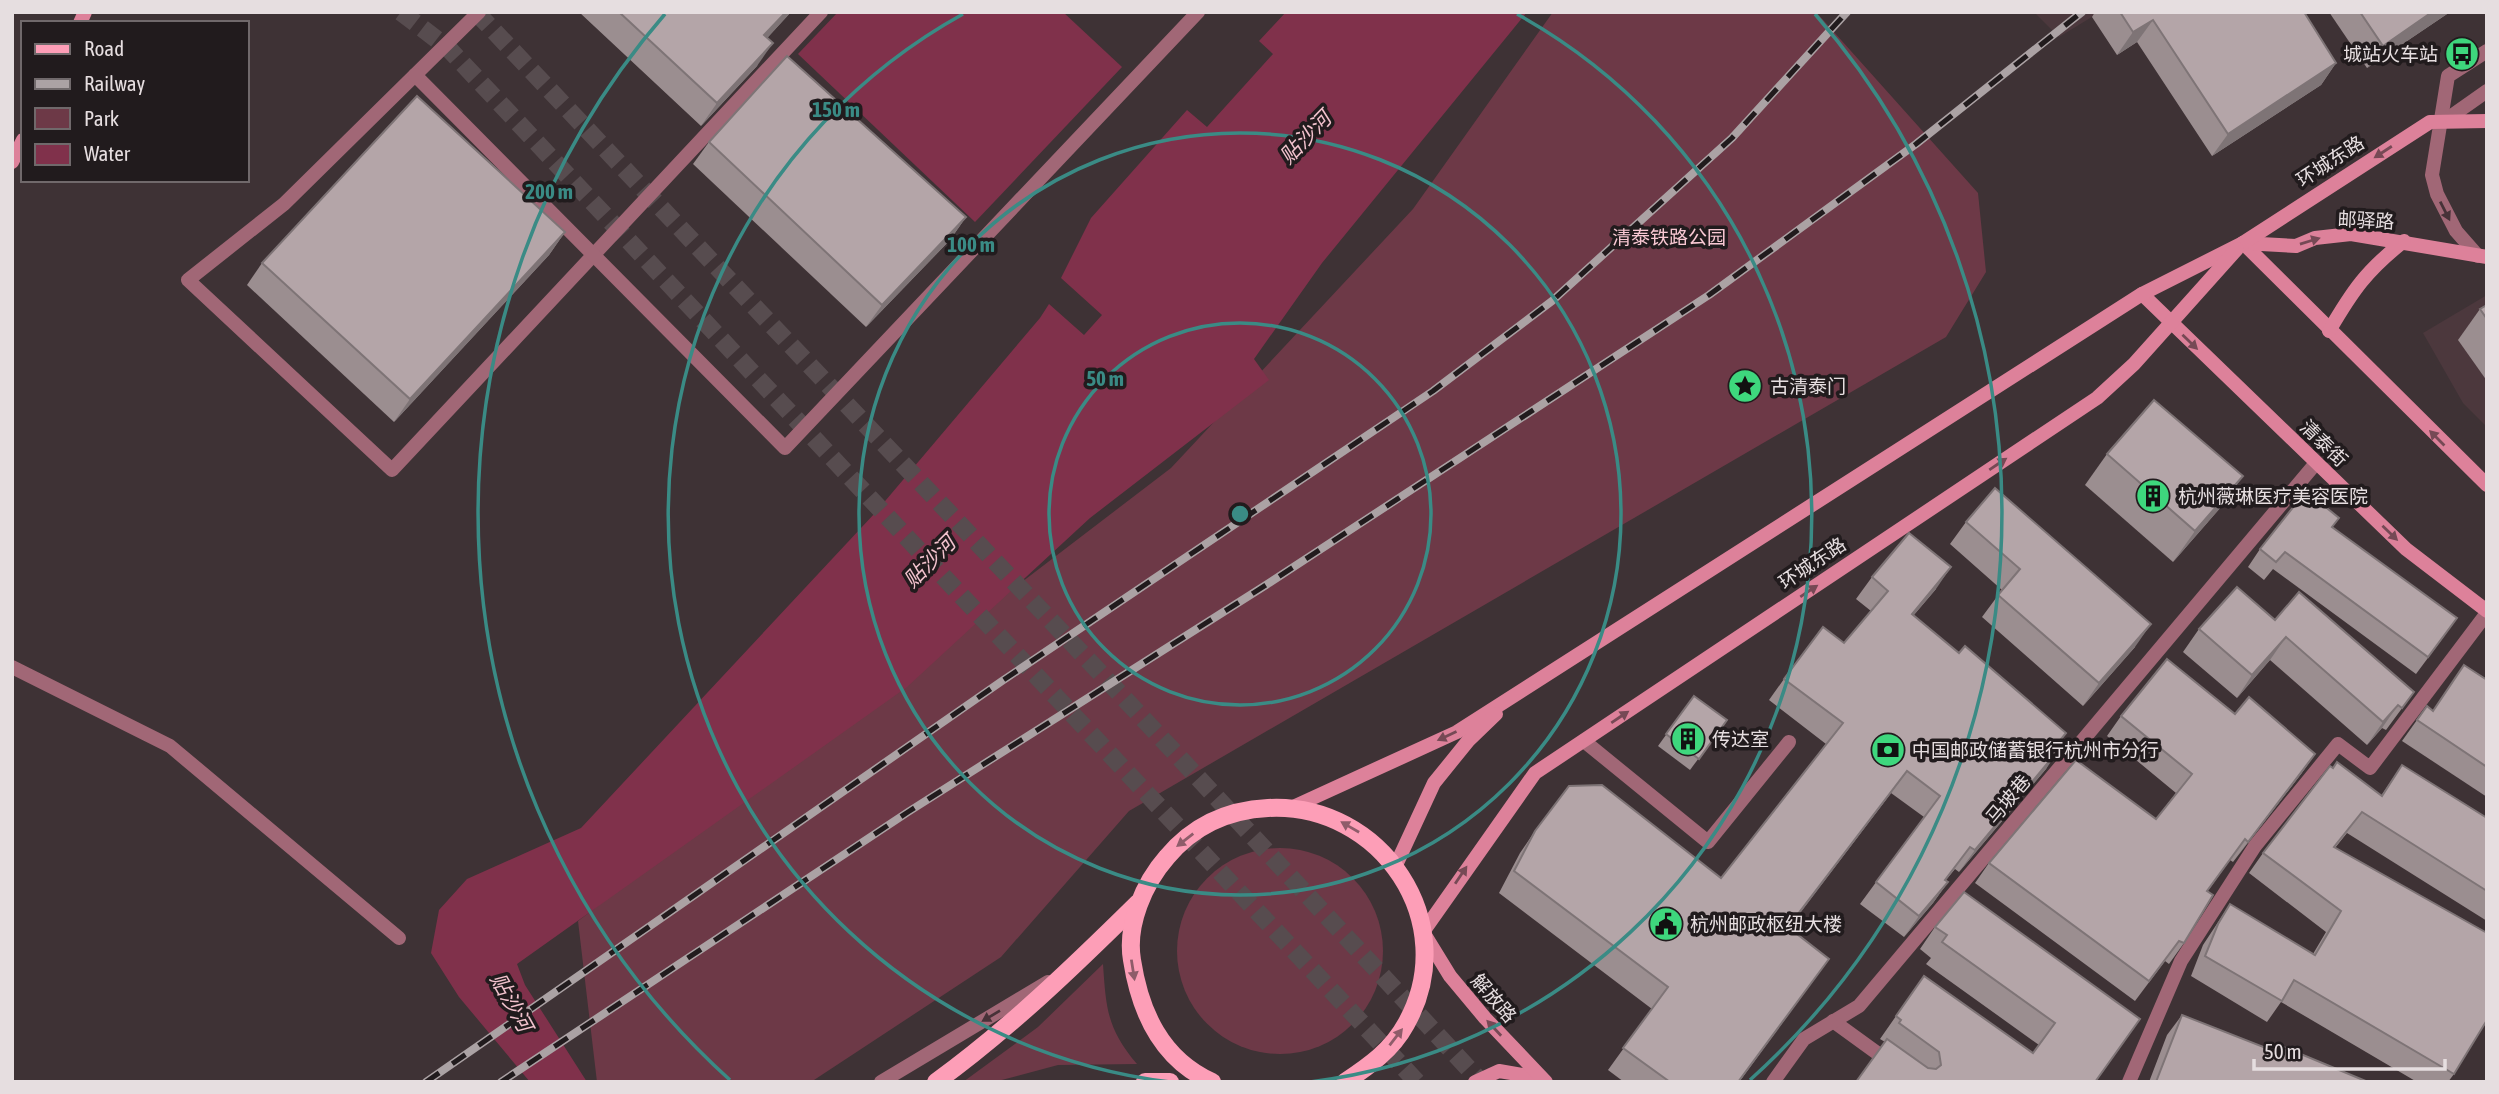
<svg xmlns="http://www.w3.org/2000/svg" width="2499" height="1094" font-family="'Asap Condensed','Noto Sans SC',sans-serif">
<rect width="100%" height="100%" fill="#3e3235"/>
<!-- built -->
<g fill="#4c383d">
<path d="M2034 12H2100L2059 37Z"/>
<path d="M2487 295V427L2463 403 2423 333Z"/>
</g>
<!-- green -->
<g fill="#6d3947">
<path d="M1553 12H1816L1978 193 1986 272 1946 337 1129 811 1001 957 811 1082H597L578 921 1171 468 1413 209Z"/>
<circle cx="1280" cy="951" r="103"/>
<path d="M1103 964C1106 1008 1107 1029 1137 1064L1058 1065 994 1082H963L1038 1027Z"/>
</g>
<!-- water -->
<g fill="#80314b">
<path d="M838 12H1063L1122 67 975 222 798 54Z"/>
<path d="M1286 12H1527L1322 263 1254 359 1269 380 1090 518 907 687 517 964 525 985 587 1082H530L459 997 431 953 439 910 467 879 581 828 875 513 1040 318 1049 304 1084 335 1102 315 1061 278 1091 218 1187 110 1207 127 1273 54 1259 41Z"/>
</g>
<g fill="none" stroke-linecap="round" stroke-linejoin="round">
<!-- primary-tunnel -->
<g stroke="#574c4f" stroke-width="18" stroke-dasharray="18 9" stroke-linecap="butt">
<path d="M401 12 449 49 1417 1082"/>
<path d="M476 12 1123 697 1481 1082"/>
</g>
<!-- lane -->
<g stroke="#a16776" stroke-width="14">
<path d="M479 12 284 204 188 280 392 470 821 12"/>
<path d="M415 75 785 448 1198 12"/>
<path d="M2443 122 2487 91"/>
<path d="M2478 256 2456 231 2437 194 2432 175 2448 76 2487 51"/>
<path d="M1584 741 1708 842 1789 742"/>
<path d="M1833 1021 1917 1082"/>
<path d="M881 1082 1048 982"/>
<path d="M1773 1082 1804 1039 1859 1006 2316 463"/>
<path d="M2129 1082 2181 961 2255 846 2338 744 2370 768 2487 613"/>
</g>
<!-- street -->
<path stroke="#a16776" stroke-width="14" d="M12 667 170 746 399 938"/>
<!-- secondary -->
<g stroke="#dd819a" stroke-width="14">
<path d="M80 23 85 12"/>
<path d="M12 162 23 140"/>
<path d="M2243 243 2487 485"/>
<path d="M2243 243 2296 246 2315 238 2351 234 2487 257"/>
<path d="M2142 294 2406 549 2487 611"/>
<path d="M2329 331C2353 290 2366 271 2404 241"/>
<path d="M1293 807 1457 732 2142 294 2243 243 2430 122 2487 121"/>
<path d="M1396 865 1434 783 1468 741 1496 714"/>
<path d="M1475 1082 1499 1071 1541 1078"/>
<path d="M1546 1082 1485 1018 1450 976 1423 932 1535 773 2097 398 2134 364 2237 249"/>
</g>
<!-- primary -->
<g stroke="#fd9eb7" stroke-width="18">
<path d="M936 1082C1009 1029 1074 966 1138 903"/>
<path d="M1145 1082H1170"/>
<path d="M1212 1082C1161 1059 1140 1012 1132 960 1126 925 1144 883 1167 857 1193 826 1228 810 1268 808 1381 802 1463 923 1406 1024 1392 1050 1369 1066 1345 1082"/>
</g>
<!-- rail casing -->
<g stroke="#aba2a4" stroke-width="8">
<g id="rail">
<path d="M426 1082 1002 681 1433 391 1552 301 1732 138 1847 12"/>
<path d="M501 1082 908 812 1266 585 1709 295 1916 144 2082 12"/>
</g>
</g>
<!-- rail -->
<use href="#rail" stroke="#211b1d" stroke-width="5" stroke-dasharray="16" stroke-linecap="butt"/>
</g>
<!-- wall -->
<g fill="#9b8e90">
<path d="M579 12H791L767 38 757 66 701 126Z"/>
<path d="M2095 12H2304L2336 63 2321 85 2212 156 2137 42 2117 55 2092 17Z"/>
<path d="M2329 12H2450L2367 68Z"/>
<path d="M709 142 966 217 950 240 866 327 693 164Z"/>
<path d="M565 232 549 255 394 422 247 285 262 263Z"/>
<path d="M2487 305V381L2458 340 2480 309Z"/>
<path d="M2107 454 2221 507 2173 562 2085 485Z"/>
<path d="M1966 522 2135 647 2083 706 1982 617 2002 590 1950 544Z"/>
<path d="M2333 527 2445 635 2416 674 2273 569 2264 580 2248 567 2260 549Z"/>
<path d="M1872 577 1936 589 1913 616 2058 745 2046 769 1959 872 1955 869 1946 880 1948 882 1933 903 1904 937 1860 904 1924 817 1891 793 1789 927 1829 959 1739 1082H1624L1608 1070 1652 1009 1499 893 1520 853 1535 831 1721 878 1826 744 1769 700 1784 679 1844 643 1871 611 1856 599Z"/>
<path d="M2275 620 2414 692 2386 730 2382 728 2367 745 2270 660 2237 698 2183 652 2199 629Z"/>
<path d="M2487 680V797L2402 741 2417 720Z"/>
<path d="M1694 696 1727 720 1690 770 1658 746Z"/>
<path d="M2235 714 2315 754 2301 774 2233 862 2230 860 2207 892 2184 943 2169 964 2165 961 2135 1001 1975 883 1989 863 2156 819 2176 793 2107 736 2121 716Z"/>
<path d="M2402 765 2487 818V921L2347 833 2335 848 2454 1074 2448 1082H2417L2281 1002 2267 1022 2191 976 2203 945 2230 904 2313 954 2326 932 2249 873 2263 853 2381 796Z"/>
<path d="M1964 892 2096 1082H1856L1885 1042 1880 1039 1924 976 2033 1053 2039 1045 1926 964 1931 958 1920 949 1935 927Z"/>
<path d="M2182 1015 2274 1051 2279 1045 2368 1082H2149L2167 1035Z"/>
</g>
<!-- shaded-wall -->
<g fill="#7e7476">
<path d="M786 12H791L749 58 764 35Z"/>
<path d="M2432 12H2450L2367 68 2383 46Z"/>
<path d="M2153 20 2137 42 2117 55 2133 32Z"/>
<path d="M773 43 757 66 701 126 717 103Z"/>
<path d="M2336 63 2321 85 2212 156 2228 134Z"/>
<path d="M966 217 950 240 866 327 882 305Z"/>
<path d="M565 232 549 255 394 422 410 399Z"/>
<path d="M2243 476 2221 507 2173 562 2195 531Z"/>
<path d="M1951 567 1936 589 1896 636 1912 614Z"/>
<path d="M2151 624 2135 647 2083 706 2099 683Z"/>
<path d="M2286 637 2270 660 2237 698 2252 675Z"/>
<path d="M2398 705 2382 728 2367 745 2383 722Z"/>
<path d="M2061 747 2046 769 1959 872 1975 850Z"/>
<path d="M2315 754 2301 774 2233 862 2248 842Z"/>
<path d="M1907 771 1891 793 1773 949 1788 927Z"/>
<path d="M1948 882 1933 903 1904 937 1919 916Z"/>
<path d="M1829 959 1739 1082H1738Z"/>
</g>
<!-- building -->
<g fill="#b4a5a8" stroke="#7e7476" stroke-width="2">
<path d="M619 12H786L764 35 773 43 717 103Z"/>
<path d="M2120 12H2304L2336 63 2228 134 2153 20 2133 32Z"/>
<path d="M2360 12H2432L2383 46Z"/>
<path d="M787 56 966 217 882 305 709 142Z"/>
<path d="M417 96 565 232 410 399 262 263Z"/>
<path d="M2487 305V319L2480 309Z"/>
<path d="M2154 400 2243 476 2195 531 2107 454Z"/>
<path d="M1995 488 2151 624 2099 683 1998 595 2020 569 1966 522Z"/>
<path d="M2306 491 2339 518 2332 527 2457 618 2428 657 2285 552 2276 562 2260 549Z"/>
<path d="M1909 533 1951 567 1912 614 1959 653 1965 646 2066 733 2057 744 2061 747 1975 850 1970 847 1945 880 1948 882 1919 916 1876 882 1940 796 1907 771 1788 927 1829 959 1738 1082H1670L1623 1048 1668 987 1514 871 1535 831 1569 786 1602 785 1721 878 1843 723 1784 679 1823 627 1844 643 1888 591 1872 577Z"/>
<path d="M2237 587 2275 620 2299 592 2414 692 2402 708 2398 705 2383 722 2286 637 2252 675 2199 629Z"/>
<path d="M2167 659 2235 714 2249 697 2315 754 2248 842 2245 839 2207 891 2213 895 2184 943 2179 941 2149 981 1989 863 2076 760 2156 819 2192 774 2121 716Z"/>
<path d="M2464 665 2487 680V767L2417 720 2427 706 2433 711Z"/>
<path d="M1694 696 1727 720 1699 759 1666 734Z"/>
<path d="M2337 762 2382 796 2402 765 2487 818V891L2362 812 2334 847 2487 933V1020L2454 1074 2294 980 2282 1001 2205 956 2218 924 2230 904 2315 955 2341 911 2263 853 2330 766 2333 768Z"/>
<path d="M1964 892 2140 1019 2095 1082H1856L1887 1039 1928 1068 1936 1069 1941 1065 1939 1052 1899 1023 1901 1020 1896 1016 1924 976 2033 1053 2055 1023 1942 942 1947 935 1935 927Z"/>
<path d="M2182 1015 2276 1052 2279 1045 2368 1082H2156Z"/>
</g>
<!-- one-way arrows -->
<defs><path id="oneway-solid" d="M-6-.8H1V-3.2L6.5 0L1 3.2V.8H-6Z" transform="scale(1.75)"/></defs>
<g fill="#764955">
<use href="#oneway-solid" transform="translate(2383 152) rotate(147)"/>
<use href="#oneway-solid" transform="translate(2310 241) rotate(-17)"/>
<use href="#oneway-solid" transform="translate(2190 342) rotate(44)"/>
<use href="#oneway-solid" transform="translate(2437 438) rotate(-135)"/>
<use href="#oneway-solid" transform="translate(1998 464) rotate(-34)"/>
<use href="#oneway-solid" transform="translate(2390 533) rotate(44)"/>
<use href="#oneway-solid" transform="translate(1809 591) rotate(-34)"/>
<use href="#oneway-solid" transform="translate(1620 717) rotate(-34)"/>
<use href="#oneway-solid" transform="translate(1447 736) rotate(155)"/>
<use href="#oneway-solid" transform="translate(1461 875) rotate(-56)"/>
<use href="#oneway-solid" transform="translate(1494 1028) rotate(-133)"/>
</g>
<g fill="#473238">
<use href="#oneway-solid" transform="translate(2445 211) rotate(63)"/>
<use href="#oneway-solid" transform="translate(991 1016) rotate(149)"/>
</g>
<g fill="#8f5c6a">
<use href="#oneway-solid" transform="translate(1350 827) rotate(-150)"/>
<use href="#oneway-solid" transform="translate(1185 840) rotate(142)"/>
<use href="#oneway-solid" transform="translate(1133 970) rotate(81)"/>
<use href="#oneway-solid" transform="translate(1396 1037) rotate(-52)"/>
</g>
<!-- distance rings -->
<g fill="none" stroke="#3a8b85" stroke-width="3.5">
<circle cx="1240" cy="514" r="191"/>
<circle cx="1240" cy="514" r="381"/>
<path d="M1170 1082A572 572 0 0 1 963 14M1517 14A572 572 0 0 1 1310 1082"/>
<path d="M730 1080A762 762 0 0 1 665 14M1815 14A762 762 0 0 1 1750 1080"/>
</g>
<!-- icons -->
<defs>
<g id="bus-disc" transform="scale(1.75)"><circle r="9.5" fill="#3ed77d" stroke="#211b1d"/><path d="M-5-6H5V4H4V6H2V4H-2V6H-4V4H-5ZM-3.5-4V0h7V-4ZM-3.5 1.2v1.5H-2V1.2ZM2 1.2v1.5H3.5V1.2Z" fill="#111"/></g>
<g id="sight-disc" transform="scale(1.75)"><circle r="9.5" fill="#3ed77d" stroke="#211b1d"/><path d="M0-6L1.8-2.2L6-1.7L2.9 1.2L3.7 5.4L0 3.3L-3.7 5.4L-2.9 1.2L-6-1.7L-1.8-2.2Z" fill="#111"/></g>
<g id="building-disc" transform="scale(1.75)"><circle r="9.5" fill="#3ed77d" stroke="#211b1d"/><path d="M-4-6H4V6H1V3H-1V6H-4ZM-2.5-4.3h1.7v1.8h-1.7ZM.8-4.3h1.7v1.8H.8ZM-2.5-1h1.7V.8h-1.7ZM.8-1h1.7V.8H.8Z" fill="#111"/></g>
<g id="bank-disc" transform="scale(1.75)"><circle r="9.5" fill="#3ed77d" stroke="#211b1d"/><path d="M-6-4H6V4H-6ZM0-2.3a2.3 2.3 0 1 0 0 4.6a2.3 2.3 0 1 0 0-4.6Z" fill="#111"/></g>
<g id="civic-disc" transform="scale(1.75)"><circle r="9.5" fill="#3ed77d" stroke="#211b1d"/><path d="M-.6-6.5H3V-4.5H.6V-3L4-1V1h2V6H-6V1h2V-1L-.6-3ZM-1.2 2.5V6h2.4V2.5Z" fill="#111"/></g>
</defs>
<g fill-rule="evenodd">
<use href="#bus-disc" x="2462" y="54"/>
<use href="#sight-disc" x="1745" y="386"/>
<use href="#building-disc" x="2153" y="496"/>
<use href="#building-disc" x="1688" y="739"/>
<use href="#bank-disc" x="1888" y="750"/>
<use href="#civic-disc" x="1666" y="924"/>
</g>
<g text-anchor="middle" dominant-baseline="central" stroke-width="7" stroke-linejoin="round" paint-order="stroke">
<!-- poi labels -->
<g font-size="19" fill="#e6dee0" stroke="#211b1d" text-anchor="start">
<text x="2438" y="54" text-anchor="end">城站火车站</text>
<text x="1770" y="386">古清泰门</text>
<text x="2178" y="496">杭州薇琳医疗美容医院</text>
<text x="1712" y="739">传达室</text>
<text x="1912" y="750">中国邮政储蓄银行杭州市分行</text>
<text x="1690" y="924">杭州邮政枢纽大楼</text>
</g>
<!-- street labels -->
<g font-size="19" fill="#e6dee0" stroke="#211b1d">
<text transform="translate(2330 161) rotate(-33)">环城东路</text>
<text transform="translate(2366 220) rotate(3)">邮驿路</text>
<text transform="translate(2324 443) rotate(44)">清泰街</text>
<text transform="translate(1812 563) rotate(-34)">环城东路</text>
<text transform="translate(2008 799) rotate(-50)">马坡巷</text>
<text transform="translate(1494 998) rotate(49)">解放路</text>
</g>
<!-- park labels -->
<g font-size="19" fill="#f9c8d3" stroke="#211b1d">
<text x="1669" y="237">清泰铁路公园</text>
</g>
<!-- water labels -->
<g font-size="21" font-style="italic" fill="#f3c3ce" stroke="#211b1d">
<text transform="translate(1305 137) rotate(-46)">贴沙河</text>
<text transform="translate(929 561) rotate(-45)">贴沙河</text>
<text transform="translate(512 1002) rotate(61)">贴沙河</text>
</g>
</g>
<circle cx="1240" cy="514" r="10" fill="#3a8b85" stroke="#211b1d" stroke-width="3.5"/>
<g font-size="21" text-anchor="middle" font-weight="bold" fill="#3a8b85" stroke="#211b1d" stroke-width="7" stroke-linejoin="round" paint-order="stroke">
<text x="836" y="117">150 m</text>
<text x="549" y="199">200 m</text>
<text x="971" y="252">100 m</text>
<text x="1105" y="386">50 m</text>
</g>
<!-- border -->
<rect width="2499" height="1094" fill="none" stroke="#e6dee0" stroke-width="28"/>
<!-- legend -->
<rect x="21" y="21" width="228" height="161" fill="#211b1d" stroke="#70696b" stroke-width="2"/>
<rect x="35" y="44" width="35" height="10" fill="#fd9eb7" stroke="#70696b" stroke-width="2"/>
<text x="84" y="56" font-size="21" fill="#e6dee0">Road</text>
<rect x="35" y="79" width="35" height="10" fill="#aba2a4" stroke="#70696b" stroke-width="2"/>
<text x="84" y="91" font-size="21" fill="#e6dee0">Railway</text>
<rect x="35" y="108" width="35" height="21" fill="#6d3947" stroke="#70696b" stroke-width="2"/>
<text x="84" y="126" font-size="21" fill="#e6dee0">Park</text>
<rect x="35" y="144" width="35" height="21" fill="#80314b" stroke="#70696b" stroke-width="2"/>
<text x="84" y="161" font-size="21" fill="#e6dee0">Water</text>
<!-- scale -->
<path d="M2254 1059v10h191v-10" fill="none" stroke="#e6dee0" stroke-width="3.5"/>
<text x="2264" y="1059" font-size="21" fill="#e6dee0" stroke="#211b1d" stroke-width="5" paint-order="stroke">50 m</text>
</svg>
